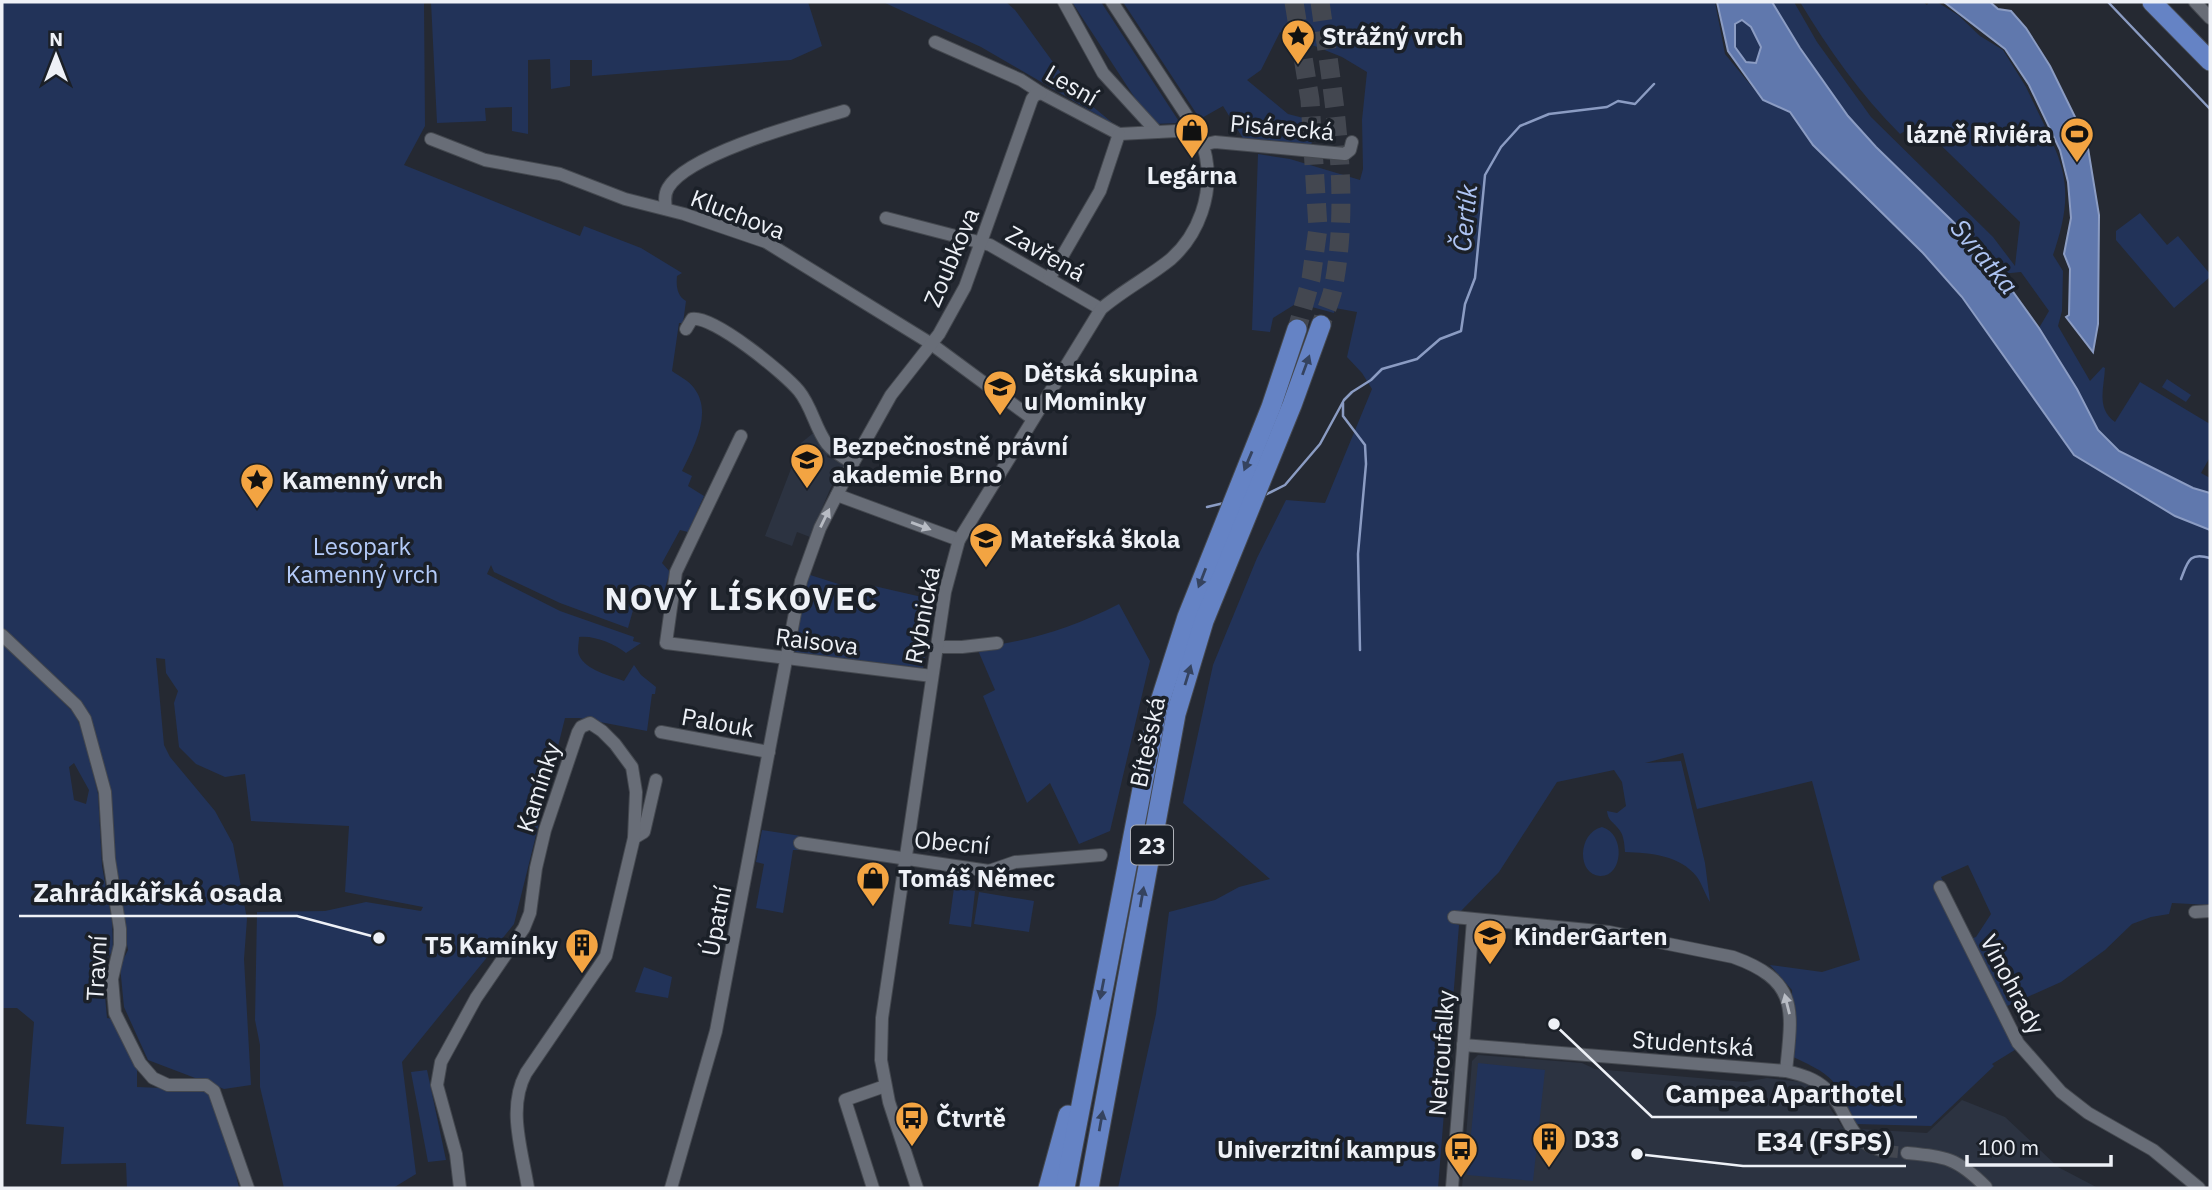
<svg xmlns="http://www.w3.org/2000/svg" width="2212" height="1190" font-family="'IBM Plex Sans',sans-serif">
<rect width="100%" height="100%" fill="#252932"/>
<!-- built -->
<g fill="#2c3341">
<path d="M817 430 823 444 822 451 828 453 827 457 842 462 844 467 831 487 810 537 797 532 792 546 765 536 801 443Z"/>
<path d="M1478 1055 1582 1063 1595 1069 1745 1082 1767 1078 1801 1082 1817 1088 1843 1128 1927 1133 1962 1100 2005 1117 2058 1167 2098 1188H1462L1472 1061Z"/>
</g>
<!-- green -->
<g fill="#223359" fill-rule="evenodd">
<path d="M2 2H424L425 126 404 165 580 236 584 226 641 248 682 273 677 276C676 286 677 296 686 301L683 323H679L672 371C679 376 689 381 694 388 713 413 694 446 682 471L692 476 688 486 704 496 688 532 680 530 662 563 670 572 664 591H655L653 607 635 603 628 628 560 603 494 572 491 565 487 574 560 611 634 637 633 641 641 643 626 653C615 644 594 635 579 637 579 642 577 650 579 655 585 670 611 676 624 681L634 665 641 675 656 687 655 694H652L647 731 579 718H565L514 924 402 1062 416 1174 393 1188H284L260 1087V1045L255 1020 257 912 325 911 366 902 421 911 423 907 345 892 349 826 251 821 245 774 225 777 196 764 179 747 174 703 178 691 166 673 165 659 156 658 164 745 170 757 215 811 233 844 247 919 244 959 251 1085 224 1089 148 1060 124 1007 120 966 128 950 85 709 2 631Z"/>
<path d="M431 2H808L822 46 791 60 592 76V60H570V86L551 89 550 59 528 60V134L512 131V107L485 108 486 121 437 123Z"/>
<path d="M883 2H1006L1015 10 1074 91 1115 125 981 47Z"/>
<path d="M1072 2H1101L1180 123 1152 124Z"/>
<path d="M1123 2H1715L1725 54 1763 100 1790 112 1813 145 1923 253 1962 297 1984 327 2175 516 2210 530V905L2172 903 2169 914 2151 917 2132 924 2105 950 2061 982 1996 1011 2018 1048 1992 1064 1994 1066 1931 1126 1856 1124C1836 1081 1837 1077 1793 1057L1792 990 1770 965 1822 972 1860 960 1812 781 1697 809 1683 753 1645 763 1681 761 1705 863 1710 902C1705 894 1702 884 1697 877 1680 855 1651 853 1625 852 1624 842 1624 834 1617 827 1612 821 1608 820 1607 811L1617 813 1626 806 1622 782 1614 770 1557 782 1499 872 1461 911 1453 912V923L1459 925 1438 1188H1118L1156 1014 1169 912 1215 900 1239 887 1270 879 1183 803 1213 665 1257 558 1286 500 1325 503 1372 389 1362 373 1347 357 1357 312 1335 308 1334 313 1297 303 1273 318 1270 332 1252 330 1258 154 1290 159 1360 180 1363 169 1362 120 1367 72 1342 57 1280 32 1261 70 1247 80 1288 114 1315 121 1311 147 1244 140 1223 106 1200 119ZM1968 865 1991 914 1976 937 1970 939 1941 877Z"/>
<path d="M1772 2H1794L1817 42 1871 117 1993 237 2015 266 2020 222 1918 123 1900 134C1860 94 1829 50 1800 2H1923L1927 5 1929 2H1937L1958 15 1980 36 2003 50 2026 87 2050 137 2043 140 2045 145 2052 142C2072 184 2067 213 2053 255L2063 271 2062 311 2058 326 2090 381 2103 367 2105 368C2104 389 2096 408 2115 422L2140 382 2210 424V457L2201 473 2210 478V493L2193 488 2119 451 2098 430 2077 389 2039 328 2049 311 2021 272 2001 274C1963 229 1919 191 1877 149 1835 106 1802 53 1772 2Z"/>
<path d="M1742 20 1751 27 1761 47 1756 63 1746 62 1735 47V24Z"/>
<path d="M2140 213 2167 245 2178 236 2210 274V277L2174 308 2116 240V231Z"/>
<path d="M2167 379 2191 395 2186 402 2162 387Z"/>
<path d="M807 574 870 594 874 586 935 600 923 668 792 652Z"/>
<path d="M1119 604 1150 661 1110 831 1079 844 1050 783 1027 803 983 696 995 690 977 648C1032 640 1070 629 1119 604Z"/>
<path d="M2 641 75 714 84 735 98 794 102 866 112 921 113 951 102 964 107 1018 118 1020 137 1063V1087L208 1090 226 1130 239 1188H127L126 1163 61 1164 64 1127 26 1124 34 1022 17 1008H2ZM74 763 89 790 86 804 74 800 69 767Z"/>
<path d="M1602 827C1626 834 1623 877 1600 876 1577 875 1577 833 1602 827Z"/>
<path d="M762 830 801 836 798 850H793L783 913 756 908 764 864 756 862Z"/>
<path d="M954 888 975 891 971 927 949 924Z"/>
<path d="M979 892 1034 901 1029 932 974 924Z"/>
<path d="M644 967 672 977 668 998 635 992Z"/>
<path d="M1478 1063 1545 1070 1533 1181 1467 1175Z"/>
<path d="M427 1070 446 1160 428 1162 411 1072Z"/>
</g>
<!-- water -->
<g fill="#6078ad" stroke="#8b9cc3" stroke-width="2" fill-rule="evenodd">
<path d="M1717 2H1772L1800 48 1848 116 1876 147 1976 244 1996 268 2039 328 2077 389 2098 430 2119 451 2193 488 2210 493V530L2175 516 2074 455 1962 297 1923 253 1813 145 1790 112 1763 100 1728 51ZM1742 20 1751 27 1761 47 1756 63 1746 62 1735 47V24Z"/>
<path d="M1944 2H1990L1998 9 2011 11 2026 28 2050 66 2079 125 2087 142 2099 215 2098 324 2093 352 2066 317 2069 315 2070 269 2064 254 2071 218 2068 182 2060 150 2029 85 2005 49Z"/>
</g>
<g fill="none" stroke-linecap="round" stroke-linejoin="round">
<!-- stream -->
<g stroke="#8b9cc3" stroke-width="2.5">
<path d="M2108 2 2210 109"/>
<path d="M1343 403V416L1365 445 1366 464 1358 554 1360 650"/>
<path d="M1265 495 1285 485 1320 444 1344 400 1352 392 1371 380 1382 369 1417 359 1440 339 1461 331 1465 304 1475 278 1485 175 1501 147 1520 126 1549 114 1607 107 1618 101 1635 104 1654 84"/>
<path d="M1207 507 1224 503"/>
<path d="M2181 579C2188 561 2189 552 2210 558"/>
</g>
<!-- minor-tunnel -->
<path stroke="#434750" stroke-width="12" stroke-dasharray="12 6" stroke-linecap="butt" d="M1886 1151 1907 1153"/>
<!-- highway-tunnel -->
<g stroke="#434750" stroke-width="19" stroke-dasharray="19 10" stroke-linecap="butt">
<path d="M1294 2 1310 100 1318 228 1311 279 1297 329"/>
<path d="M1320 2C1333 94 1351 191 1334 284 1332 298 1325 312 1321 325"/>
</g>
<!-- minor casing -->
<g stroke="#44484f" stroke-width="14">
<g id="minor">
<path d="M1064 2 1103 73 1157 132"/>
<path d="M2195 2 2210 18"/>
<path d="M935 42 1021 80 1041 93 1119 134 1196 130"/>
<path d="M431 139 485 160 560 174 625 199 684 214 766 242 930 343 1033 419"/>
<path d="M1202 145 1215 142 1345 154 1350 150 1352 142"/>
<path d="M666 209C665 202 664 195 668 188 687 154 806 122 844 111"/>
<path d="M886 218 990 245 1101 309"/>
<path d="M1049 279 1100 191 1119 134"/>
<path d="M686 329 692 319C713 315 784 373 799 391 812 407 815 428 827 444 833 452 844 458 853 463"/>
<path d="M741 436 676 572 666 643 932 676"/>
<path d="M837 495 959 540"/>
<path d="M2 635 76 705 85 719 105 792 109 859 120 929V945L112 979 115 1013 140 1063 153 1078 168 1085H206L214 1091 248 1188"/>
<path d="M936 647H962L997 643"/>
<path d="M661 732 769 752"/>
<path d="M634 838 644 832 656 780"/>
<path d="M800 843 989 871 1015 862 1101 855"/>
<path d="M1940 887 2018 1043 2061 1092 2088 1113 2153 1150 2199 1188"/>
<path d="M2195 912 2210 911"/>
<path d="M1454 917 1609 932 1733 957C1800 981 1792 1011 1786 1071"/>
<path d="M1463 1045 1786 1071C1802 1075 1814 1078 1826 1089 1851 1111 1845 1144 1886 1151"/>
<path d="M1907 1153C1947 1157 1957 1158 1986 1187"/>
<path d="M460 1188 456 1154 437 1085 441 1062 476 998 524 928 530 913 536 868 545 830 578 732 581 727 590 723 602 731 615 744 632 767 636 792 634 838 606 956 526 1073C507 1108 522 1150 528 1188"/>
<path d="M671 1188 716 1031 801 581 820 528 853 463 891 395 939 334 965 287 1032 99 1035 95 1041 93"/>
<path d="M873 1188 845 1100 885 1086"/>
<path d="M917 1188 889 1102 881 1060 882 1018 945 592 959 540 1101 309C1123 290 1149 277 1171 259 1199 234 1213 194 1206 157 1202 136 1188 118 1177 101 1155 68 1134 35 1112 2"/>
<path d="M1452 1188 1473 920"/>
</g>
</g>
<!-- highway casing -->
<g stroke="#44484f" stroke-width="21">
<g id="highway">
<path d="M2152 2 2210 61"/>
<path d="M1048 1188 1068 1115"/>
<path d="M1065 1188 1157 711 1187 617 1271 407 1297 329"/>
<path d="M1089 1188 1176 714 1204 621 1292 405 1321 325"/>
</g>
</g>
<!-- minor -->
<use href="#minor" stroke="#686d77" stroke-width="12"/>
<!-- highway -->
<use href="#highway" stroke="#6583c5" stroke-width="19"/>
</g>
<!-- one-way arrows -->
<defs><path id="oneway-solid" d="M-6-.8H1V-3.2L6.5 0L1 3.2V.8H-6Z" transform="scale(1.75)"/></defs>
<g fill="#35435f">
<use href="#oneway-solid" transform="translate(1306 365) rotate(-70)"/>
<use href="#oneway-solid" transform="translate(1248 461) rotate(113)"/>
<use href="#oneway-solid" transform="translate(1202 578) rotate(111)"/>
<use href="#oneway-solid" transform="translate(1188 675) rotate(-73)"/>
<use href="#oneway-solid" transform="translate(1142 897) rotate(-80)"/>
<use href="#oneway-solid" transform="translate(1102 989) rotate(101)"/>
<use href="#oneway-solid" transform="translate(1101 1121) rotate(-80)"/>
</g>
<g fill="#b8bcc4">
<use href="#oneway-solid" transform="translate(825 518) rotate(-64)"/>
<use href="#oneway-solid" transform="translate(921 526) rotate(20)"/>
<use href="#oneway-solid" transform="translate(1787 1004) rotate(-104)"/>
</g>
<!-- icons -->
<defs>
<g id="sight-pin" transform="scale(1.75)"><path d="M0 17L-7.5 6A9.5 9.5 0 1 1 7.5 6Z" fill="#f3a442" stroke="#1b2028"/><path d="M0-6L1.8-2.2L6-1.7L2.9 1.2L3.7 5.4L0 3.3L-3.7 5.4L-2.9 1.2L-6-1.7L-1.8-2.2Z" fill="#111"/></g>
<g id="shop-pin" transform="scale(1.75)"><path d="M0 17L-7.5 6A9.5 9.5 0 1 1 7.5 6Z" fill="#f3a442" stroke="#1b2028"/><path d="M-5-2.5h2.3a2.7 3.5 0 0 1 5.4 0H5L5.5 6h-11ZM-1.5-2.5h3a1.5 2.3 0 0 0-3 0Z" fill="#111"/></g>
<g id="stadium-pin" transform="scale(1.75)"><path d="M0 17L-7.5 6A9.5 9.5 0 1 1 7.5 6Z" fill="#f3a442" stroke="#1b2028"/><path d="M0-5a6.5 5 0 1 0 0 10a6.5 5 0 1 0 0-10ZM-3.5-1.8h7v3.6h-7Z" fill="#111"/></g>
<g id="school-pin" transform="scale(1.75)"><path d="M0 17L-7.5 6A9.5 9.5 0 1 1 7.5 6Z" fill="#f3a442" stroke="#1b2028"/><path d="M0-5L7-2L0 1L-7-2ZM-4 1L0 2.5L4 1V4Q0 6-4 4Z" fill="#111"/></g>
<g id="university-pin" transform="scale(1.75)"><path d="M0 17L-7.5 6A9.5 9.5 0 1 1 7.5 6Z" fill="#f3a442" stroke="#1b2028"/><path d="M0-5L7-2L0 1L-7-2ZM-4 1L0 2.5L4 1V4Q0 6-4 4Z" fill="#111"/></g>
<g id="building-pin" transform="scale(1.75)"><path d="M0 17L-7.5 6A9.5 9.5 0 1 1 7.5 6Z" fill="#f3a442" stroke="#1b2028"/><path d="M-4-6H4V6H1V3H-1V6H-4ZM-2.5-4.3h1.7v1.8h-1.7ZM.8-4.3h1.7v1.8H.8ZM-2.5-1h1.7V.8h-1.7ZM.8-1h1.7V.8H.8Z" fill="#111"/></g>
<g id="bus-pin" transform="scale(1.75)"><path d="M0 17L-7.5 6A9.5 9.5 0 1 1 7.5 6Z" fill="#f3a442" stroke="#1b2028"/><path d="M-5-6H5V4H4V6H2V4H-2V6H-4V4H-5ZM-3.5-4V0h7V-4ZM-3.5 1.2v1.5H-2V1.2ZM2 1.2v1.5H3.5V1.2Z" fill="#111"/></g>
</defs>
<g fill-rule="evenodd">
<use href="#sight-pin" x="1298" y="36"/>
<use href="#shop-pin" x="1192" y="130"/>
<use href="#stadium-pin" x="2077" y="134"/>
<use href="#school-pin" x="1000" y="387"/>
<use href="#university-pin" x="807" y="460"/>
<use href="#sight-pin" x="257" y="480"/>
<use href="#school-pin" x="986" y="539"/>
<use href="#shop-pin" x="873" y="878"/>
<use href="#school-pin" x="1490" y="936"/>
<use href="#building-pin" x="582" y="945"/>
<use href="#bus-pin" x="912" y="1118"/>
<use href="#building-pin" x="1549" y="1139"/>
<use href="#bus-pin" x="1461" y="1149"/>
</g>
<g text-anchor="middle" dominant-baseline="central" stroke-width="7" stroke-linejoin="round" paint-order="stroke">
<!-- shield labels -->
<rect fill="#1b2028" stroke="#afb2b9" stroke-width="2" x="1131" y="825.5" width="42" height="39" rx="5"/>
<g font-size="23" font-weight="bold" fill="#eef1f7">
<text x="1152" y="845">23</text>
</g>
<!-- poi labels -->
<g font-size="24" font-weight="bold" fill="#eef1f7" stroke="#1b2028" text-anchor="start">
<text x="1322" y="36">Strážný vrch</text>
<text x="2052" y="134" text-anchor="end">lázně Riviéra</text>
<text x="1192" y="175" text-anchor="middle">Legárna</text>
<text x="1024" y="373">Dětská skupina<tspan x="1024" dy="28">u Mominky</tspan></text>
<text x="832" y="446">Bezpečnostně právní<tspan x="832" dy="28">akademie Brno</tspan></text>
<text x="282" y="480">Kamenný vrch</text>
<text x="1010" y="539">Mateřská škola</text>
<text x="898" y="878">Tomáš Němec</text>
<text x="1514" y="936">KinderGarten</text>
<text x="558" y="945" text-anchor="end">T5 Kamínky</text>
<text x="936" y="1118">Čtvrtě</text>
<text x="1574" y="1139">D33</text>
<text x="1436" y="1149" text-anchor="end">Univerzitní kampus</text>
</g>
<!-- street labels -->
<g font-size="24" fill="#eef1f7" stroke="#1b2028">
<text transform="translate(1072 85) rotate(30)">Lesní</text>
<text transform="translate(1282 127) rotate(5)">Pisárecká</text>
<text transform="translate(738 214) rotate(21)">Kluchova</text>
<text transform="translate(1046 253) rotate(30)">Zavřená</text>
<text transform="translate(951 257) rotate(-67)">Zoubkova</text>
<text transform="translate(922 615) rotate(-79)">Rybnická</text>
<text transform="translate(817 641) rotate(7)">Raisova</text>
<text transform="translate(718 722) rotate(10)">Palouk</text>
<text transform="translate(1147 742) rotate(-78)">Bítešská</text>
<text transform="translate(538 787) rotate(-72)">Kamínky</text>
<text transform="translate(952 842) rotate(5)">Obecní</text>
<text transform="translate(716 921) rotate(-79)">Úpatní</text>
<text transform="translate(96 968) rotate(-87)">Travní</text>
<text transform="translate(2013 984) rotate(62)">Vinohrady</text>
<text transform="translate(1693 1043) rotate(4)">Studentská</text>
<text transform="translate(1441 1053) rotate(-86)">Netroufalky</text>
</g>
<!-- park labels -->
<g font-size="24" fill="#b3caf8" stroke="#1b2028">
<text x="362" y="546">Lesopark<tspan x="362" dy="28">Kamenný vrch</tspan></text>
</g>
<!-- water labels -->
<g font-size="26" font-style="italic" fill="#aec4f3" stroke="#1b2028">
<text transform="translate(1464 218) rotate(-84)">Čertík</text>
<text transform="translate(1985 256) rotate(50)">Svratka</text>
</g>
<!-- district labels -->
<g font-size="32" font-weight="bold" letter-spacing="2" fill="#eef1f7" stroke="#1b2028">
<text x="742" y="598">NOVÝ LÍSKOVEC</text>
</g>
</g>
<!-- callouts -->
<path fill="none" stroke="#eef1f7" stroke-width="2.5" d="M379 938L297 916H19M1554 1024L1652 1117H1917M1637 1154L1743 1166H1906"/>
<g fill="#eef1f7" stroke="#1b2028" stroke-width="2.5">
<circle cx="379" cy="938" r="7"/>
<circle cx="1554" cy="1024" r="7"/>
<circle cx="1637" cy="1154" r="7"/>
</g>
<g font-size="26" text-anchor="middle" font-weight="bold" fill="#eef1f7" stroke="#1b2028" stroke-width="7" stroke-linejoin="round" paint-order="stroke">
<text x="158" y="902">Zahrádkářská osada</text>
<text x="1784" y="1103">Campea Aparthotel</text>
<text x="1824" y="1151">E34 (FSPS)</text>
</g>
<!-- border -->
<rect width="2212" height="1190" fill="none" stroke="#eef1f7" stroke-width="7"/>
<!-- north arrow -->
<g transform="translate(56 56)" stroke="#1b2028" stroke-width="5" paint-order="stroke">
<path d="M0-5L12 26L0 18L-12 26Z" fill="#eef1f7"/>
<text y="-10" font-size="19" font-weight="bold" text-anchor="middle" fill="#eef1f7">N</text>
</g>
<!-- scale -->
<path d="M1967 1155v10h144v-10" fill="none" stroke="#eef1f7" stroke-width="3.5"/>
<text x="1978" y="1155" font-size="21" fill="#eef1f7" stroke="#1b2028" stroke-width="5" paint-order="stroke">100 m</text>
</svg>
